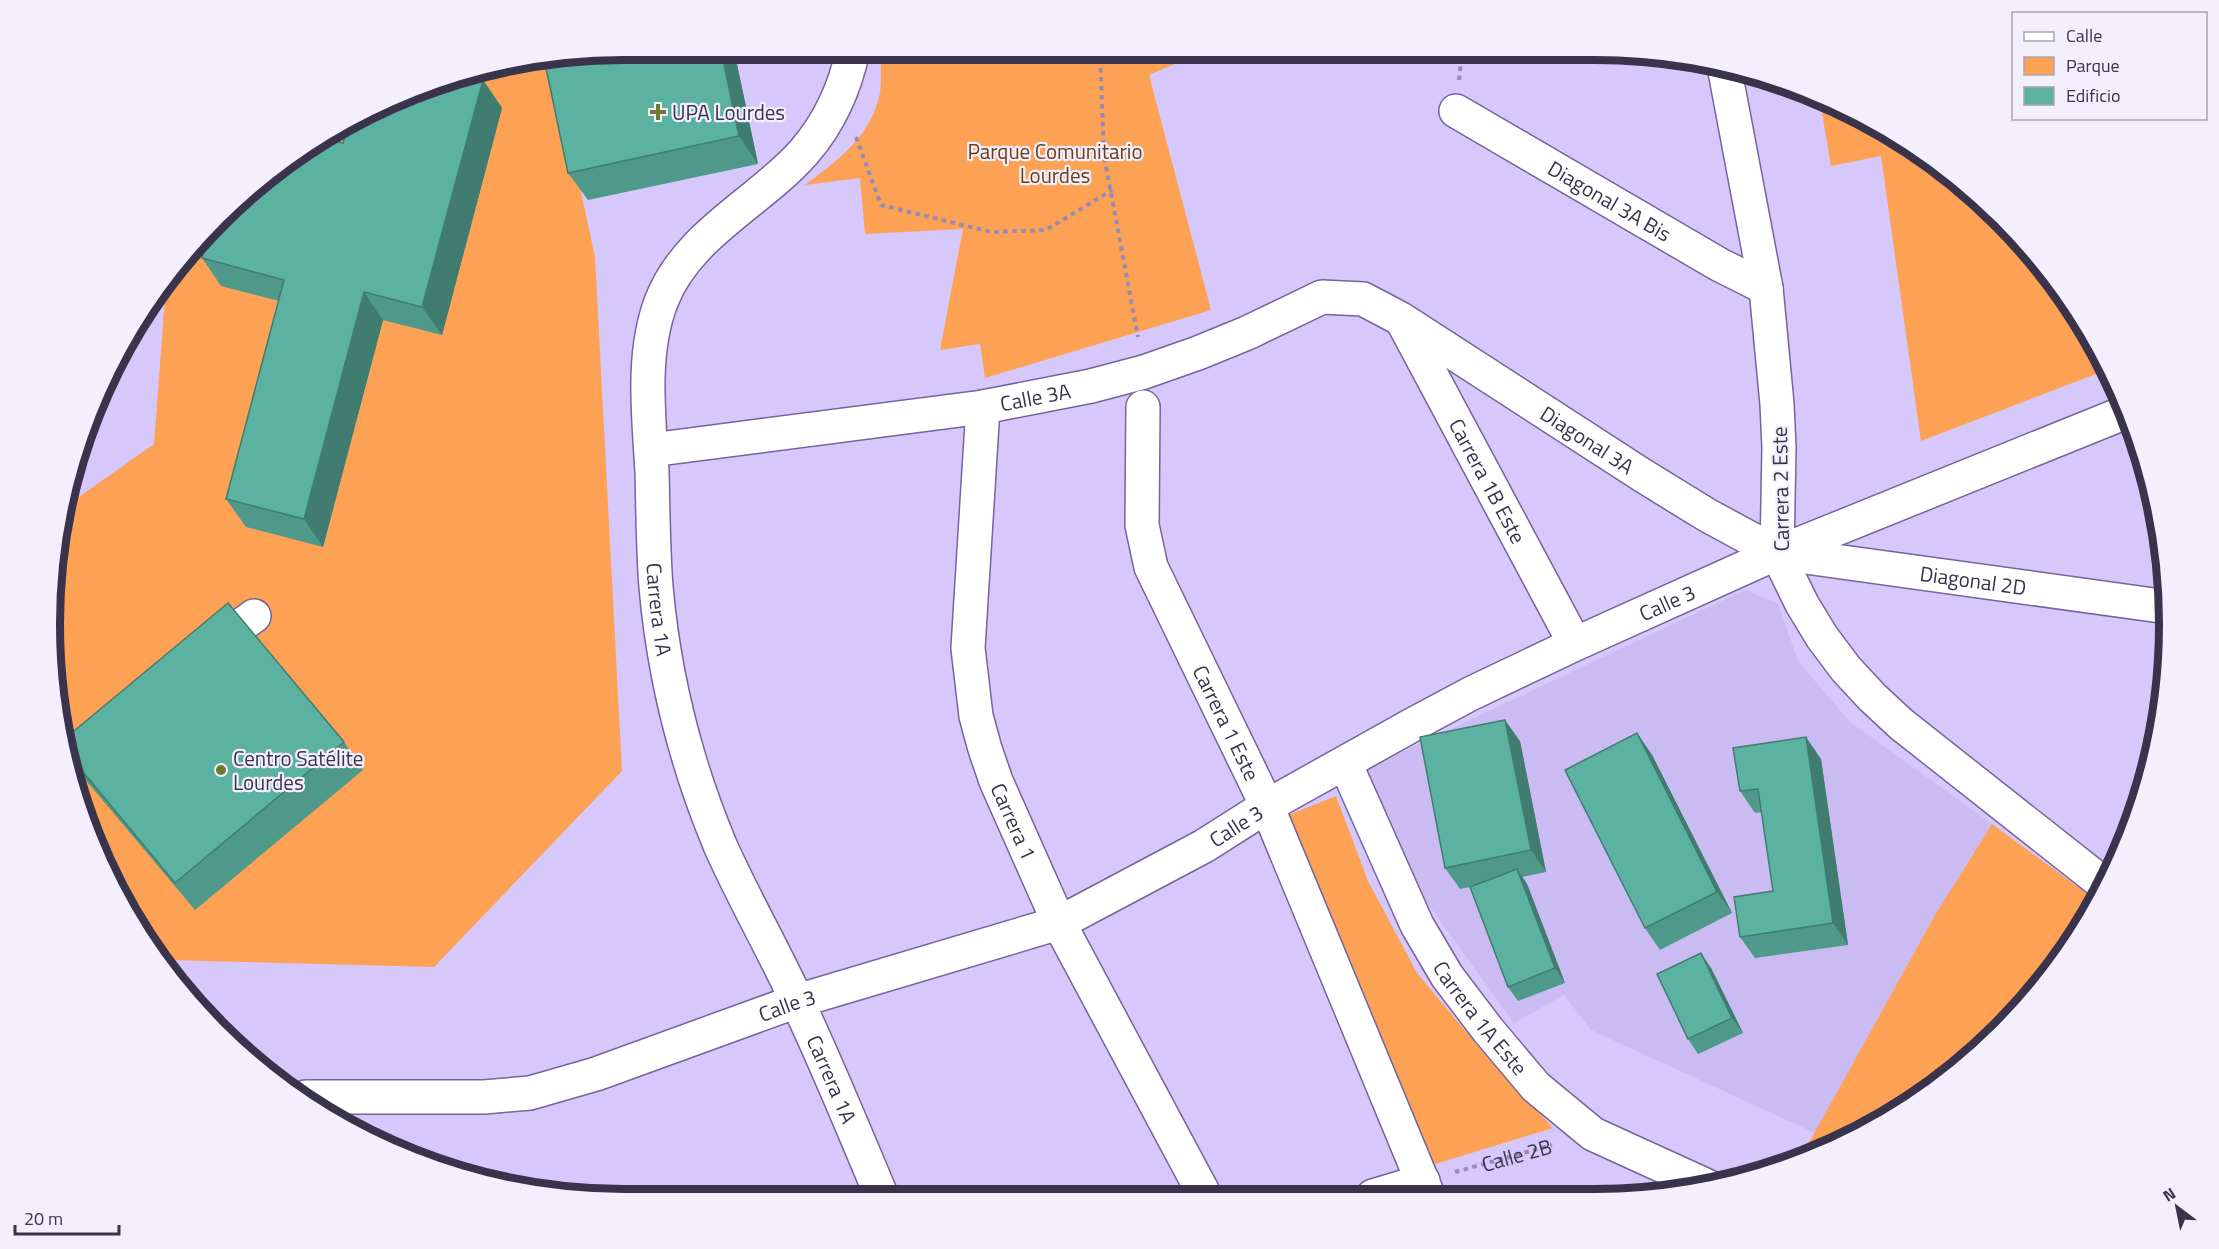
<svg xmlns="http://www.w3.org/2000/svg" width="2219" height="1249" font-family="'Titillium Web',sans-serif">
<rect width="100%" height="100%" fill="#d6c8fa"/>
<!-- built -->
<path fill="#cbbbf3" d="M1745 590 1778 604 1798 661 1850 722 1992 824 1935 915 1815 1133 1591 1030 1564 995 1514 1023 1420 893 1366 769Z"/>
<!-- green -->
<g fill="#fda154">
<path d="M881 50H1181L1182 61 1149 75 1211 310 985 378 980 344 940 350 963 229 865 234 860 178 805 185C835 162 867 140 878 101 883 86 880 66 881 50Z"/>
<path d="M553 61 595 257 622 771 434 967 165 960 93 844 51 662 66 506 154 444 166 284 275 168 440 80Z"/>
<path d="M1820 101 1882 127 1974 192 2051 275 2109 369 1921 441 1881 156 1831 166Z"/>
<path d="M1336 796 1368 881 1417 973 1488 1058 1553 1128 1432 1165 1286 816Z"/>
<path d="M1992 824 2097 901 2092 912 2001 1031 1914 1103 1800 1159 1935 915Z"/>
</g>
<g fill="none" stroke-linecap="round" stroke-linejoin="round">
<!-- minor casing -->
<g stroke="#76649c" stroke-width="36">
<g id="minor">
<path id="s2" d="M853 50C845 88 830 122 804 152 758 204 687 234 661 302 641 355 649 417 652 472 653 510 653 549 656 587 661 643 672 701 688 755 697 786 708 816 720 845 743 897 772 947 796 999 827 1064 854 1131 882 1197"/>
<path d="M1724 66 1766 288 1777 404 1779 448 1777 553 1802 604 1822 637 1846 669 1872 697 1901 724 2105 885"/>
<path id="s3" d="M1456 111 1720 265 1766 288"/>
<path id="s4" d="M1403 322 1575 644"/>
<path id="s5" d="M983 407 968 648 976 716 985 749 996 781 1059 923 1205 1196"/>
<path id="s6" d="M1143 407 1142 525 1151 567 1267 806 1428 1195"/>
<path id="s7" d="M651 450 983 407 1091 386 1144 372 1198 353 1247 333 1322 297 1363 299 1401 319 1642 475 1707 515 1777 553 2168 607"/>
<path d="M209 649 254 616"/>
<path id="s8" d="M1345 763 1417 925 1447 976 1488 1030 1536 1087 1593 1134 1707 1186"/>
<path id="s9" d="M306 1097H484L530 1093 596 1074 797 1001 1059 923 1204 846 1267 806 1414 724 1470 694 1575 644 1777 553 2126 412"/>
<path d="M1373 1196 1423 1181"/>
</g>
</g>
<!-- path -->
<g stroke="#968bb3" stroke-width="4" stroke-dasharray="4.5 4.5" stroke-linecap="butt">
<path d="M1100 50 1104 156 1138 337"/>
<path d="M1459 80 1462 51"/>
<path d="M856 137 881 205 991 232 1046 230 1112 190"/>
<path id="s1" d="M1455 1172 1552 1145"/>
</g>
<!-- minor -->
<use href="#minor" stroke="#fff" stroke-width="33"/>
</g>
<!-- wall -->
<g fill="#4e998a">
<path d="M734 50 758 164 588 200 568 173Z"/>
<path d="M483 80 502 108 442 335 383 320 323 547 246 527 226 499 279 301 221 286 202 258 343 143Z"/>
<path d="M1637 733 1652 755 1732 913 1660 950 1645 928Z"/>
<path d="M68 736 344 742 363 770 195 910 78 771 75 766Z"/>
<path d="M1520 741 1546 872 1522 877 1527 884 1565 983 1518 1001 1508 987 1470 887 1460 889 1445 868Z"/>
<path d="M1821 759 1848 945 1755 958 1740 937 1773 891 1762 812 1755 813 1740 791Z"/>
<path d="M1711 968 1743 1033 1698 1054 1688 1039Z"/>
</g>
<!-- shaded-wall -->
<g fill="#407d70">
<path d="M721 50H734L758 164 739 136Z"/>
<path d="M483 80 502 108 442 335 422 307Z"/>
<path d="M364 292 383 320 323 547 304 519Z"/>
<path d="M1505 720 1520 741 1546 872 1531 850Z"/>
<path d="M1637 733 1652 755 1732 913 1717 892Z"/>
<path d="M1806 737 1821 759 1848 945 1833 923Z"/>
<path d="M1517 869 1527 884 1565 983 1555 968Z"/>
<path d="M1701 953 1711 968 1743 1033 1732 1018Z"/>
</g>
<!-- building -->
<g fill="#5bb2a0" stroke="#407d70" stroke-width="1.5">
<path d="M624 50H721L739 136 568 173 545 63Z"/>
<path d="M466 76 483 80 422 307 364 292 304 519 226 499 284 280 202 258 206 241 275 168 329 139 343 143 347 130 440 80Z"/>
<path d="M228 603 344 742 175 883 74 761 68 736Z"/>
<path d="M1505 720 1531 850 1445 868 1420 737Z"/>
<path d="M1637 733 1717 892 1645 928 1565 770Z"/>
<path d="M1806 737 1833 923 1740 937 1734 897 1773 891 1758 789 1740 791 1733 748Z"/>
<path d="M1517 869 1555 968 1508 987 1470 887Z"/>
<path d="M1701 953 1732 1018 1688 1039 1657 974Z"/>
</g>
<!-- markers -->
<g fill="#6d7a28" stroke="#f3effd" stroke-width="2">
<path d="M655 103h6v6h6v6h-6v6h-6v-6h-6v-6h6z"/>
<circle cx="221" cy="770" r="6"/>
</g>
<g text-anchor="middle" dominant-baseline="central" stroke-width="4.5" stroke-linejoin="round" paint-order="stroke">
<!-- poi labels -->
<g font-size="21" fill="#3a334c" stroke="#f3effd" text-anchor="start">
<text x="672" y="112">UPA Lourdes</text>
<text x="233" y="758">Centro Satélite<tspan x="233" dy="24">Lourdes</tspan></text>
</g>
<!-- park labels -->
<g font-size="21" fill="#693d17" stroke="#f3effd">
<text x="1055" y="151">Parque Comunitario<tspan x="1055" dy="24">Lourdes</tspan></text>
</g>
<!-- street labels -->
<g font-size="21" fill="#3a334c" stroke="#f3effd">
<text stroke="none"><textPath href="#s3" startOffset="178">Diagonal 3A Bis</textPath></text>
<text stroke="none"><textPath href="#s7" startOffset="388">Calle 3A</textPath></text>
<text stroke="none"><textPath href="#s7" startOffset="999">Diagonal 3A</textPath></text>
<text stroke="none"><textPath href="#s4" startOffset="180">Carrera 1B Este</textPath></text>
<text transform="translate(1780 489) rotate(-91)">Carrera 2 Este</text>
<text stroke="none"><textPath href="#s7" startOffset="1418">Diagonal 2D</textPath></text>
<text stroke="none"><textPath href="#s9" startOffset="1468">Calle 3</textPath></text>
<text stroke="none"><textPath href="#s2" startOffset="633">Carrera 1A</textPath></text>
<text stroke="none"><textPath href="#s6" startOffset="334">Carrera 1 Este</textPath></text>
<text stroke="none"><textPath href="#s5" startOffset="422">Carrera 1</textPath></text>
<text stroke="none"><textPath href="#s9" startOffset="982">Calle 3</textPath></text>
<text stroke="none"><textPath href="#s9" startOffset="496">Calle 3</textPath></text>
<text stroke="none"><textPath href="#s8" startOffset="290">Carrera 1A Este</textPath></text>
<text stroke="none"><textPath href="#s2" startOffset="1137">Carrera 1A</textPath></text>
<text stroke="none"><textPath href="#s1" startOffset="64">Calle 2B</textPath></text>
</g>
</g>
<!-- crop -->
<path d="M0 0H2219V1249H0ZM624 60H1595A564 564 0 0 1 2159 624V625A564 564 0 0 1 1595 1189H624A564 564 0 0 1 60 625V624A564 564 0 0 1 624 60Z" fill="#f3effd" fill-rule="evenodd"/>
<path fill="none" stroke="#3a334c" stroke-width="8" d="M624 60H1595A564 564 0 0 1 2159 624V625A564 564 0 0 1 1595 1189H624A564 564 0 0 1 60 625V624A564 564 0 0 1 624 60Z"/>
<!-- legend -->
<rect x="2012" y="12" width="195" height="108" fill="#f3effd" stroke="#a9a4b6" stroke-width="1.5"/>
<rect x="2024" y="32" width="30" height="9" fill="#ffffff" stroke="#a9a4b6" stroke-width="1.5"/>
<text x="2066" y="42" font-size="18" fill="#3a334c">Calle</text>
<rect x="2024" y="57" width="30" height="18" fill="#fda154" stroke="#a9a4b6" stroke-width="1.5"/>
<text x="2066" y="72" font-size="18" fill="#3a334c">Parque</text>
<rect x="2024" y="87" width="30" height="18" fill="#5bb2a0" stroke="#a9a4b6" stroke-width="1.5"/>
<text x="2066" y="102" font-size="18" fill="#3a334c">Edificio</text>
<!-- north arrow -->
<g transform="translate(2177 1207) rotate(328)" stroke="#f3effd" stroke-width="4.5" paint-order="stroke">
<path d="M0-4.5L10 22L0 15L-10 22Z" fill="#3a334c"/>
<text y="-9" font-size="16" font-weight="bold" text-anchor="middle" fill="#3a334c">N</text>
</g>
<!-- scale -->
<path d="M15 1225v9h104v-9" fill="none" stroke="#3a334c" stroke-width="3"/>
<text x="24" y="1225" font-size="18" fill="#3a334c" stroke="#f3effd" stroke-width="4.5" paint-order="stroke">20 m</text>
</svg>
